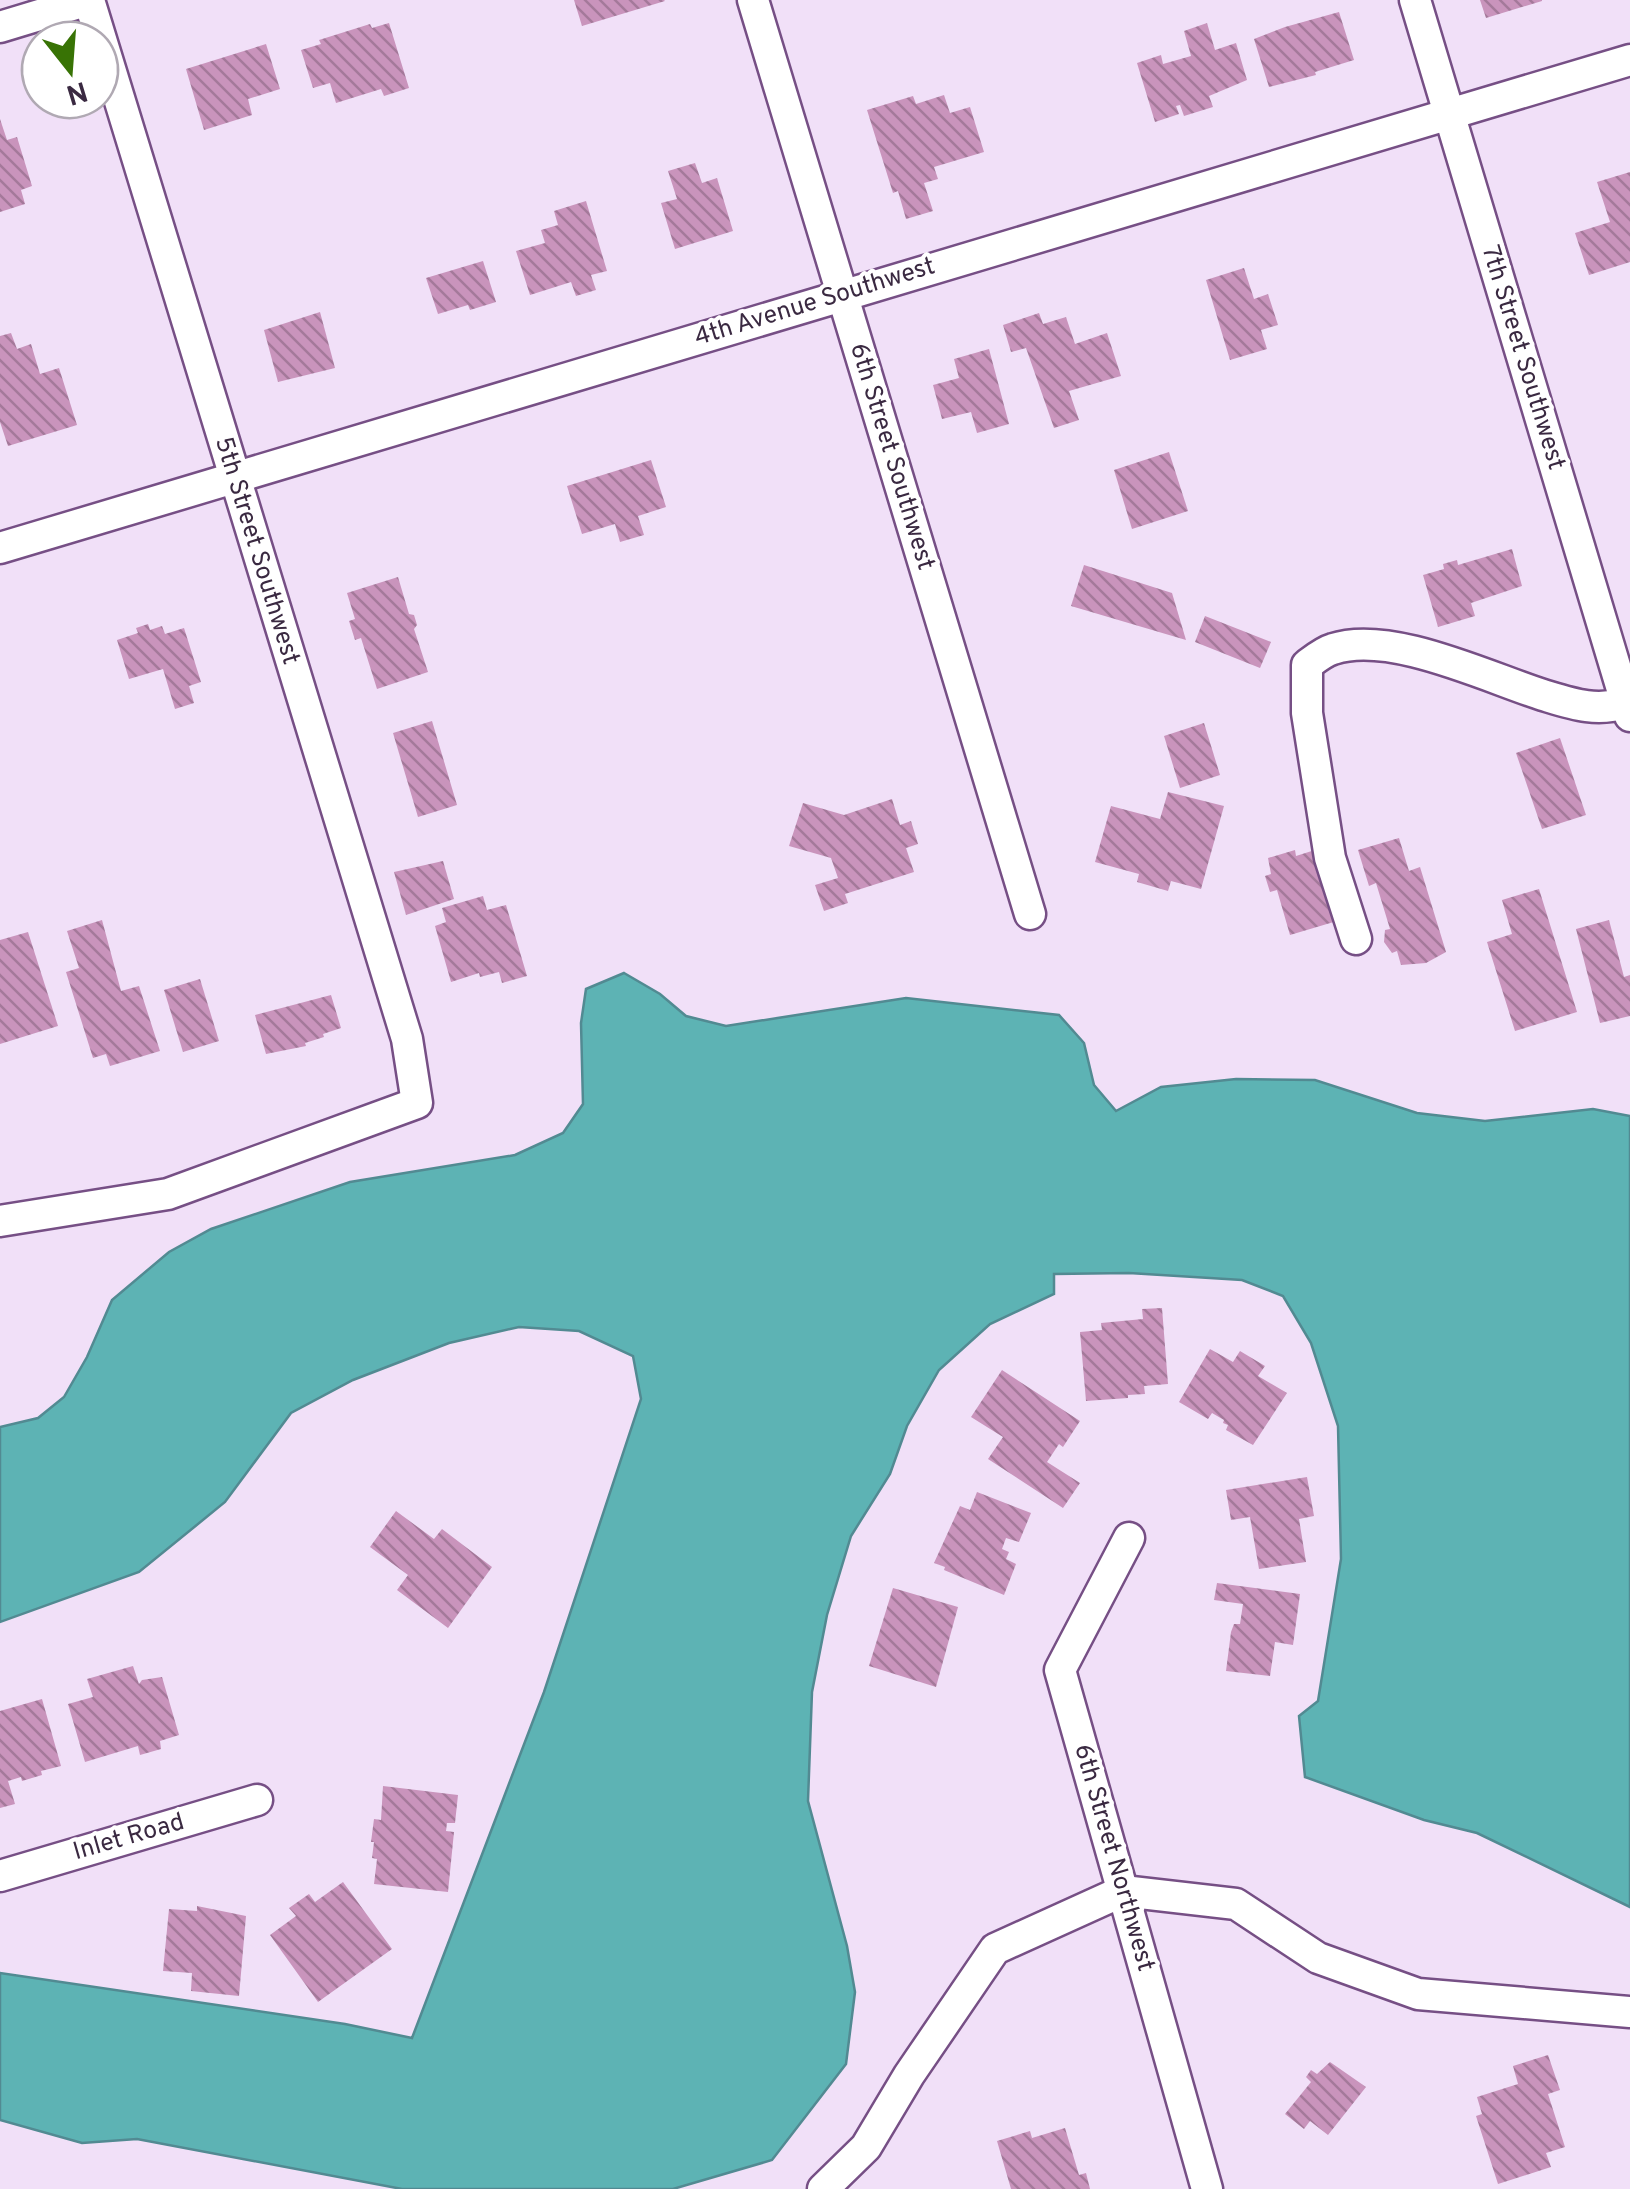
<svg xmlns="http://www.w3.org/2000/svg" width="1630" height="2189" font-family="Overpass,sans-serif">
<defs>
<pattern id="building-back-hatch" width="6" height="6" patternUnits="userSpaceOnUse" patternTransform="scale(2.5)"><rect width="6" height="6" fill="#c994bc"/><path d="M-1 5l2 2M0 0l6 6M5-1l2 2" fill="none" stroke="#a4799a"/></pattern>
</defs>
<rect width="100%" height="100%" fill="#f1e0f8"/>
<!-- water -->
<path fill="#5db3b4" stroke="#528a92" stroke-width="2.5" d="M624 973 660 994 686 1016 726 1026 906 998 1059 1015 1084 1043 1094 1085 1116 1111 1161 1087 1236 1079 1315 1080 1417 1113 1485 1121 1593 1109 1630 1116V1907L1477 1833 1424 1820 1305 1777 1299 1716 1318 1701 1341 1559 1338 1426 1311 1343 1283 1296 1242 1280 1129 1273 1054 1274V1294L990 1324 939 1370 907 1426 890 1474 851 1536 827 1615 812 1692 808 1801 847 1946 855 1992 846 2064 772 2160 673 2189H402L137 2139 82 2143 0 2120V1973L345 2024 412 2038 544 1692 641 1399 633 1356 579 1331 519 1327 449 1343 353 1380 291 1413 225 1502 139 1572 0 1622V1427L38 1418 64 1397 87 1357 112 1300 169 1252 211 1229 350 1182 515 1155 563 1133 583 1104 581 1023 586 989Z"/>
<!-- building -->
<g fill="url(#building-back-hatch)">
<path d="M574 0H664L665 1 582 26Z"/>
<path d="M1480 0H1542V1L1486 18Z"/>
<path d="M1339 12 1354 60 1315 72 1316 75 1269 87 1254 39 1285 27Z"/>
<path d="M389 23 409 88 384 96 381 89 336 103 330 83 313 88 301 50 321 44 319 40 370 24 372 28Z"/>
<path d="M1207 23 1215 50 1236 43 1247 80 1209 96 1213 107 1184 116 1180 105 1176 106 1179 114 1155 122 1137 63 1161 55 1163 64 1191 56 1184 31Z"/>
<path d="M266 44 280 89 248 99 252 115 204 130 186 69Z"/>
<path d="M944 95 950 113 970 107 984 152 934 167 938 179 924 183 933 211 906 219 898 191 893 193 867 110 913 96 916 104Z"/>
<path d="M0 119 7 140 17 137 32 186 21 190 25 204 0 212Z"/>
<path d="M695 163 702 183 717 178 733 231 675 249 661 203 677 199 668 171Z"/>
<path d="M1630 172V262L1589 275 1575 233 1610 222 1597 182Z"/>
<path d="M586 201 607 271 591 275 596 290 576 296 571 282 530 295 516 251 545 243 541 230 558 225 554 211Z"/>
<path d="M483 261 496 302 470 310 468 305 438 314 426 278Z"/>
<path d="M1244 268 1254 299 1268 294 1278 325 1261 330 1267 349 1230 360 1206 280Z"/>
<path d="M320 312 335 368 278 382 264 330Z"/>
<path d="M1039 313 1043 324 1066 317 1075 344 1107 333 1121 376 1069 391 1079 420 1054 428 1026 348 1011 352 1003 325Z"/>
<path d="M11 333 17 349 31 344 40 374 59 368 77 425 8 446 0 422V336Z"/>
<path d="M989 349 1009 424 977 433 971 412 942 419 933 385 959 378 954 359Z"/>
<path d="M1169 452 1188 511 1132 529 1114 470Z"/>
<path d="M651 460 666 507 638 516 644 535 620 542 615 524 582 534 567 486Z"/>
<path d="M1512 549 1522 586 1471 603 1475 616 1438 627 1423 575 1444 569 1443 564 1457 560 1458 565Z"/>
<path d="M1084 565 1172 593 1186 640 1071 606Z"/>
<path d="M398 577 409 614 414 615 417 625 414 629 428 672 377 689 361 638 355 640 349 621 355 619 347 593Z"/>
<path d="M1205 616 1271 642 1260 668 1195 642Z"/>
<path d="M148 624 150 630 162 626 165 634 184 628 201 682 189 686 194 703 175 709 163 669 129 679 117 640 138 633 136 628Z"/>
<path d="M432 721 457 805 418 817 393 733Z"/>
<path d="M1204 723 1220 775 1180 788 1164 736Z"/>
<path d="M1560 738 1586 815 1542 829 1516 753Z"/>
<path d="M1168 792 1224 806 1201 889 1171 881 1168 891 1137 882 1139 874 1095 862 1111 806 1160 819Z"/>
<path d="M892 799 900 825 911 821 918 844 906 848 914 872 845 894 848 903 824 911 815 885 838 878 831 858 789 846 803 803 844 815Z"/>
<path d="M1399 838 1409 871 1420 867 1446 952 1426 963 1401 965 1397 951 1392 953 1384 942 1385 930 1390 929 1376 883 1369 886 1358 850Z"/>
<path d="M1318 849 1337 921 1290 935 1277 890 1270 892 1265 876 1271 874 1268 858 1295 850 1296 856Z"/>
<path d="M443 861 454 899 406 915 394 872Z"/>
<path d="M1539 889 1577 1012 1515 1031 1487 942 1512 934 1502 900Z"/>
<path d="M483 896 487 910 506 905 527 976 502 983 499 972 480 977 479 973 451 982 435 926 446 922 442 908Z"/>
<path d="M102 920 121 991 139 986 160 1051 110 1066 106 1054 93 1058 66 972 79 968 67 931Z"/>
<path d="M1609 920 1624 977 1630 975V1016L1600 1023 1576 929Z"/>
<path d="M28 932 58 1026 0 1044V940Z"/>
<path d="M200 979 219 1041 183 1052 164 990Z"/>
<path d="M331 995 341 1028 323 1034 324 1037 305 1043 306 1046 266 1054 255 1015Z"/>
<path d="M1162 1308 1168 1384 1144 1386 1145 1394 1128 1395V1398L1086 1401 1080 1332 1102 1330 1101 1323 1143 1319 1142 1309Z"/>
<path d="M1210 1349 1233 1362 1240 1351 1265 1366 1258 1376 1287 1393 1253 1445 1226 1430 1228 1425 1223 1423 1224 1420 1212 1413 1208 1419 1179 1402Z"/>
<path d="M1002 1370 1080 1421 1063 1447 1059 1444 1047 1462 1080 1483 1063 1508 988 1459 1003 1437 971 1417Z"/>
<path d="M1307 1477 1314 1516 1299 1519 1306 1562 1259 1569 1250 1517 1231 1520 1226 1490Z"/>
<path d="M977 1492 1031 1513 1019 1542 1006 1538 1002 1549 1009 1552 1006 1559 1016 1564 1004 1595 944 1570 945 1567 934 1563 960 1506 970 1510Z"/>
<path d="M396 1511 434 1539 442 1529 492 1567 448 1628 397 1590 408 1575 370 1547Z"/>
<path d="M1217 1583 1300 1594 1293 1645 1275 1642 1270 1676 1226 1671 1231 1632 1234 1624H1240L1243 1604 1214 1600Z"/>
<path d="M893 1588 958 1607 936 1687 869 1666Z"/>
<path d="M133 1666 139 1684 142 1680 162 1677 179 1735 160 1741 161 1749 140 1755 138 1746 85 1762 68 1704 93 1697 87 1679Z"/>
<path d="M42 1699 61 1766 41 1771 42 1775 22 1781 21 1777 8 1781 15 1804 0 1808V1711Z"/>
<path d="M383 1786 458 1795 455 1823H447L446 1831 454 1832 448 1892 374 1884 377 1859 372 1858 374 1842H371L374 1819 381 1820Z"/>
<path d="M343 1882 392 1949 318 2002 270 1935 296 1916 289 1908 309 1894 315 1902Z"/>
<path d="M197 1906 246 1916 239 1996 191 1991 192 1973 163 1971 169 1909 197 1911Z"/>
<path d="M1548 2055 1560 2090 1548 2094 1565 2147 1546 2153 1551 2167 1498 2184 1476 2116 1482 2114 1477 2097 1518 2084 1513 2066Z"/>
<path d="M1330 2062 1366 2087 1328 2135 1310 2121 1304 2129 1285 2114 1311 2082 1306 2077 1311 2070 1317 2074Z"/>
<path d="M1065 2128 1079 2175 1086 2173 1090 2189H1011L997 2141 1030 2131 1032 2138Z"/>
</g>
<g fill="none" stroke-linecap="round" stroke-linejoin="round">
<!-- street casing -->
<g stroke="#764f85" stroke-width="35">
<g id="street">
<path d="M753 0 1030 914"/>
<path d="M1415 0 1630 716"/>
<path d="M0 27 89 0"/>
<path d="M0 548 1630 60"/>
<path d="M1356 939 1330 858 1307 713V665C1315 659 1323 652 1333 649 1390 630 1487 677 1543 695 1573 704 1595 712 1626 703"/>
<path d="M0 1221 168 1194 417 1103 407 1039 89 0"/>
<path d="M1129 1538 1060 1670 1207 2189"/>
<path d="M0 1876 257 1800"/>
<path d="M823 2189 866 2147 909 2075 995 1949 1123 1891 1236 1904 1318 1958 1418 1994 1630 2012"/>
</g>
</g>
<!-- street -->
<use href="#street" stroke="#fff" stroke-width="30"/>
</g>
<g text-anchor="middle" dominant-baseline="central" stroke-width="8" stroke-linejoin="round" paint-order="stroke">
<!-- street labels -->
<g font-size="25" fill="#3a2941" stroke="#fff">
<text transform="translate(815 303) rotate(-17)">4th Avenue Southwest</text>
<text transform="translate(1522 358) rotate(73)">7th Street Southwest</text>
<text transform="translate(891 457) rotate(73)">6th Street Southwest</text>
<text transform="translate(256 551) rotate(73)">5th Street Southwest</text>
<text transform="translate(129 1838) rotate(-16)">Inlet Road</text>
<text transform="translate(1113 1858) rotate(74)">6th Street Northwest</text>
</g>
</g>
<!-- north arrow -->
<g transform="translate(70 70) rotate(163)"><circle r="48" fill="#ffffff" stroke="#b0a9b3" stroke-width="2.5"/>
<path d="M0-8L18 38L0 25L-18 38Z" fill="#387305"/>
<text y="-15" font-size="28" font-weight="bold" text-anchor="middle" fill="#3a2941">N</text>
</g>
</svg>
